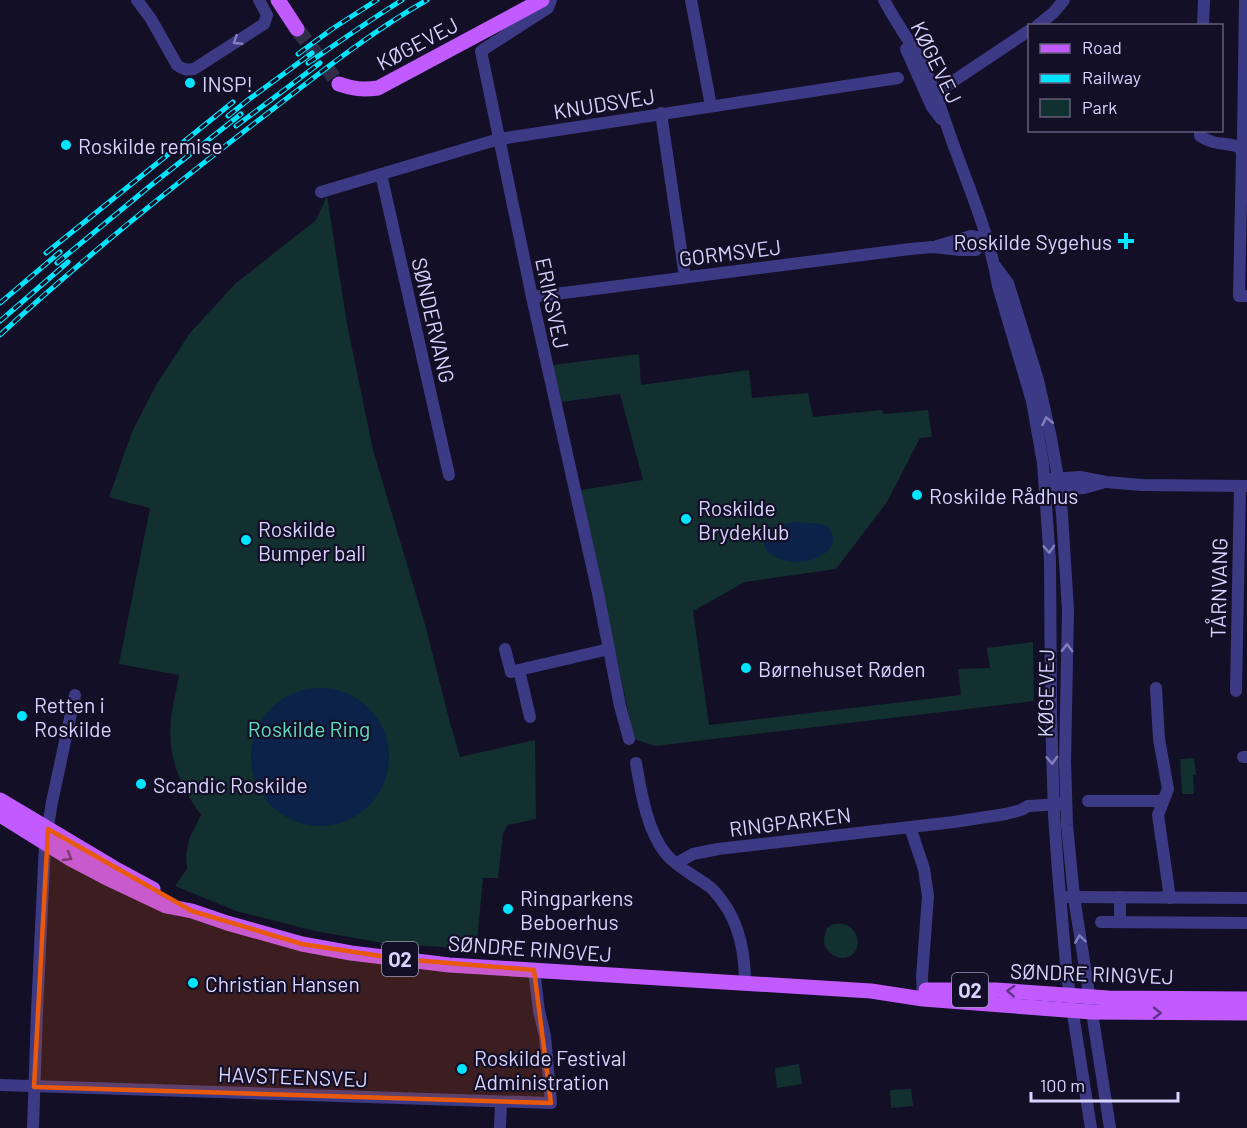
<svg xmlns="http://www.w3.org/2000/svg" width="1247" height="1128" font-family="Barlow,sans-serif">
<rect width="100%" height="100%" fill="#130f26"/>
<!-- green -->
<g fill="#12302f">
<path d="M327 196 347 324 373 450 426 628 450 723 460 757 535 740 536 819 508 825 503 833 498 878H483L476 951 443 947 383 943 315 931 236 911 175 886 187 869 186 855 189 839 201 815C179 785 167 755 171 717 173 703 177 689 179 675L119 664 150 508 126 502 109 497 132 432 156 385 190 333 235 284 316 220Z"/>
<path d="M639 354 641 385 749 370 752 398 808 393 813 417 882 410 884 414 928 410 932 437 920 438 887 502 836 569 745 582 693 611 709 725 961 695 958 669 990 668 987 648 1033 642 1034 701 655 746 634 739 581 490 643 480 620 394 561 402 553 365Z"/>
<path d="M1194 758 1196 775H1193L1194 794H1182L1180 759Z"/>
<path d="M833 924C837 924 840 923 843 924 856 926 863 945 853 954 843 964 825 954 824 942 824 937 825 932 827 928Z"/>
<path d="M799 1064 802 1084 777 1088 775 1068Z"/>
<path d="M911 1089 913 1106 891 1108 890 1090Z"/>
</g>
<!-- water -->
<g fill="#0c2248">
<path d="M796 522 821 524 829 527C831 531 834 535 833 540 831 557 804 564 790 562 778 560 756 550 767 536 773 527 786 523 796 522Z"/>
<circle cx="320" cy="757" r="69"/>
</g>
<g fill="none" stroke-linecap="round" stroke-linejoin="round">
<!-- major-tunnel -->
<path stroke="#312d47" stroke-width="15" stroke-dasharray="15 8" stroke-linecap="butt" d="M297 29 339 84"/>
<!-- minor -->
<g stroke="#3d3a85" stroke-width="12">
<path d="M137 0 151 19 177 65C183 70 187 70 194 69L264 24 267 15 259 0"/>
<path d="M551 0 548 8 481 51 532 297 598 593 620 706 629 739"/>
<path d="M691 0 711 106"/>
<path d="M884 0C896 23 912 44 924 67 937 94 945 122 955 149 971 193 991 240 998 286L1032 401 1043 463 1050 561 1051 713 1054 815 1058 871 1067 976 1091 1128"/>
<path d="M1037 26 1053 13 1064 0"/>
<path d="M1203 26 1204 0"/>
<path d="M906 49 932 107 941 119"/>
<path d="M930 94 943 88 1030 30"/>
<path d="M661 113 685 277"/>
<path d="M1200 130V136C1217 147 1226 141 1241 148L1242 155 1239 296H1247"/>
<path d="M1241 148 1243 139 1245 0"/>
<path d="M381 174 449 475"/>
<path d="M321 192 499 139 898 78"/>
<path d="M937 246 971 236 986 239"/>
<path d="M996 267 1008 283 1038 380 1051 438 1058 478 1062 514 1068 610 1065 761 1067 825 1074 897 1110 1128"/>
<path d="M532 297 910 249 933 247 960 250H976L986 239"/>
<path d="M1051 479 1080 477 1106 482 1142 485 1246 486"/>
<path d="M1054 490 1084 488 1102 483"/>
<path d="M505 649 511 672 519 670"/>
<path d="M1156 688 1159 739 1168 789 1158 815 1170 898"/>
<path d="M1236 691 1240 486"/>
<path d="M530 717 519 670 609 649"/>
<path d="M1243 757H1247"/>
<path d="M636 763C641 792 647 831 666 854 678 868 695 876 710 887 717 893 722 901 727 908 741 931 745 956 745 983"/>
<path d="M1088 801H1162"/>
<path d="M910 827 924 869 928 896 922 977 923 998"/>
<path d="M677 863 693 854 718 849 954 822 1006 814 1021 810 1028 806 1062 804"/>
<path d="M1068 897 1247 898"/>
<path d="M1120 897V922"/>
<path d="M1101 922 1247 923"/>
<path d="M0 1085 551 1103 545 1036 539 1011 534 970"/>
<path d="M33 1128 37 1012 45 844 52 802 75 695"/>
<path d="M500 1128 501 1102"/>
</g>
<!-- major -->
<g stroke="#c25bff" stroke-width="15">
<path d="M278 0 297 29"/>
<path d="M339 84C353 89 363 90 378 88L542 0"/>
<path d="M0 800 114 868 153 889"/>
<path d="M0 815 69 858 109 879 166 906 192 911 227 923 302 944 351 953 449 965 871 991 923 999 1092 1012 1247 1013"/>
<path d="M926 990H996L1108 998 1247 999"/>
</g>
<!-- rail casing -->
<g stroke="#00e5ff" stroke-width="5">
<g id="rail">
<path d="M298 54 332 29 377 0"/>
<path d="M308 63 371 20 402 0"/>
<path d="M228 116 248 100 312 53"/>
<path d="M236 126 320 63"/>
<path d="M46 253 233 102"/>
<path d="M57 263 150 186 241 114"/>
<path d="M0 303 60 252"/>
<path d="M0 321 68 262"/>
<path d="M0 335C84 257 173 186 264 116 316 76 369 33 427 0"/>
</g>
</g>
<!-- rail -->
<use href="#rail" stroke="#130f26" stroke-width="3" stroke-dasharray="9" stroke-linecap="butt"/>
</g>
<!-- one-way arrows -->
<defs><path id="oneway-chevron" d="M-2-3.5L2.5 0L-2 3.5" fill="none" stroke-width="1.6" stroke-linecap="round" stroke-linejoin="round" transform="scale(1.5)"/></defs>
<g stroke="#837fbc">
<use href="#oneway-chevron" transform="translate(237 41) rotate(147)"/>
<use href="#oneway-chevron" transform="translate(1047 421) rotate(-103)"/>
<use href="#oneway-chevron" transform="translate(1049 549) rotate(87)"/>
<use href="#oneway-chevron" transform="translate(1067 648) rotate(-89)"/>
<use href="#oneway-chevron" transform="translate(1052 760) rotate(88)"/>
<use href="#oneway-chevron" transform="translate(1080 939) rotate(-98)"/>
</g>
<g stroke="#623188">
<use href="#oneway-chevron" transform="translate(68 857) rotate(30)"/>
<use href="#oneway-chevron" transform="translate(1011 991) rotate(-177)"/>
<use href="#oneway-chevron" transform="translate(1157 1013)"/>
</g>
<!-- marked area -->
<path fill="#e8590c" fill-opacity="0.2" stroke="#e8590c" stroke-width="4.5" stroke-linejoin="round" d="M48 829 192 911 302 944 400 959 534 970 551 1103 34 1087Z"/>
<!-- markers -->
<g fill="#00e5ff" stroke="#130f26" stroke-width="2">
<circle cx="190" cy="83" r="6"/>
<circle cx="66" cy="145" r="6"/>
<path d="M1123 232h6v6h6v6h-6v6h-6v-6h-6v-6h6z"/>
<circle cx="917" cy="495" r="6"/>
<circle cx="686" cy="519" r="6"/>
<circle cx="246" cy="540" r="6"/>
<circle cx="746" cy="668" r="6"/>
<circle cx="22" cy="716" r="6"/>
<circle cx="141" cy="784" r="6"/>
<circle cx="508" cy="909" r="6"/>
<circle cx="193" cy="983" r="6"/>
<circle cx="462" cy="1069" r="6"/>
</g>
<g text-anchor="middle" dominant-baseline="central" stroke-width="4.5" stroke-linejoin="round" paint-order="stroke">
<!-- shield labels -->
<g fill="#130f26" stroke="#9e99be" stroke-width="1.5">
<rect x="382" y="942" width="36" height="34" rx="4.5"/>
<rect x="952" y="973" width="36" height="34" rx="4.5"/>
</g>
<g font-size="20" font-weight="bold" fill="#d9d4ff">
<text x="400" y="959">O2</text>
<text x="970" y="990">O2</text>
</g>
<!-- street labels -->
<g font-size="21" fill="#d9d4ff" stroke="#130f26">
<text transform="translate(417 43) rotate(-28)">KØGEVEJ</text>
<text transform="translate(937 62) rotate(64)">KØGEVEJ</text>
<text transform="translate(604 103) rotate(-9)">KNUDSVEJ</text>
<text transform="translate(730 252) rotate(-7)">GORMSVEJ</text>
<text transform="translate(553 303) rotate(78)">ERIKSVEJ</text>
<text transform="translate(434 320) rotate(77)">SØNDERVANG</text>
<text transform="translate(1218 588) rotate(-89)">TÅRNVANG</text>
<text transform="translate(1045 693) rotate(-89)">KØGEVEJ</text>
<text transform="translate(790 821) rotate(-7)">RINGPARKEN</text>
<text transform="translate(530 948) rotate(4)">SØNDRE RINGVEJ</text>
<text transform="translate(1092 973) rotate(2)">SØNDRE RINGVEJ</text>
<text transform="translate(293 1076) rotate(2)">HAVSTEENSVEJ</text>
</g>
<!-- poi labels -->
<g font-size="21" fill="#d9d4ff" stroke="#130f26" text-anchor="start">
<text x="202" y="83">INSP!</text>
<text x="78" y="145">Roskilde remise</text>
<text x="1112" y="241" text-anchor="end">Roskilde Sygehus</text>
<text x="929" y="495">Roskilde Rådhus</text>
<text x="698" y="507">Roskilde<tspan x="698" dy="24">Brydeklub</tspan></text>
<text x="258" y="528">Roskilde<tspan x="258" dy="24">Bumper ball</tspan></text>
<text x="758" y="668">Børnehuset Røden</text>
<text x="34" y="704">Retten i<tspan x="34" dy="24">Roskilde</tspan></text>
<text x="153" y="784">Scandic Roskilde</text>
<text x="520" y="897">Ringparkens<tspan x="520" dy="24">Beboerhus</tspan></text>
<text x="205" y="983">Christian Hansen</text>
<text x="474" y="1057">Roskilde Festival<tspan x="474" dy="24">Administration</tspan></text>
</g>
<!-- park labels -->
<g font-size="21" fill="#5fe0c0" stroke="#130f26">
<text x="309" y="728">Roskilde Ring</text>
</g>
</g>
<!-- legend -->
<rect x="1028" y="24" width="195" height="108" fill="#130f26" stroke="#625e7d" stroke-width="1.5"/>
<rect x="1040" y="44" width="30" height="9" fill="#c25bff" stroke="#625e7d" stroke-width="1.5"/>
<text x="1082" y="54" font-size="18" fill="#d9d4ff">Road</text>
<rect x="1040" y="74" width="30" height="9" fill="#00e5ff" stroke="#625e7d" stroke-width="1.5"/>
<text x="1082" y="84" font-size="18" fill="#d9d4ff">Railway</text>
<rect x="1040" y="99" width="30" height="18" fill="#12302f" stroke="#625e7d" stroke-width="1.5"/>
<text x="1082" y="114" font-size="18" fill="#d9d4ff">Park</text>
<!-- scale -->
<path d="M1031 1092v9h147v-9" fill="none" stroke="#d9d4ff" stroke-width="3"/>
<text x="1040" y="1092" font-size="18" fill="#d9d4ff" stroke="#130f26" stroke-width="4.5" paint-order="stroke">100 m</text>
</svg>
